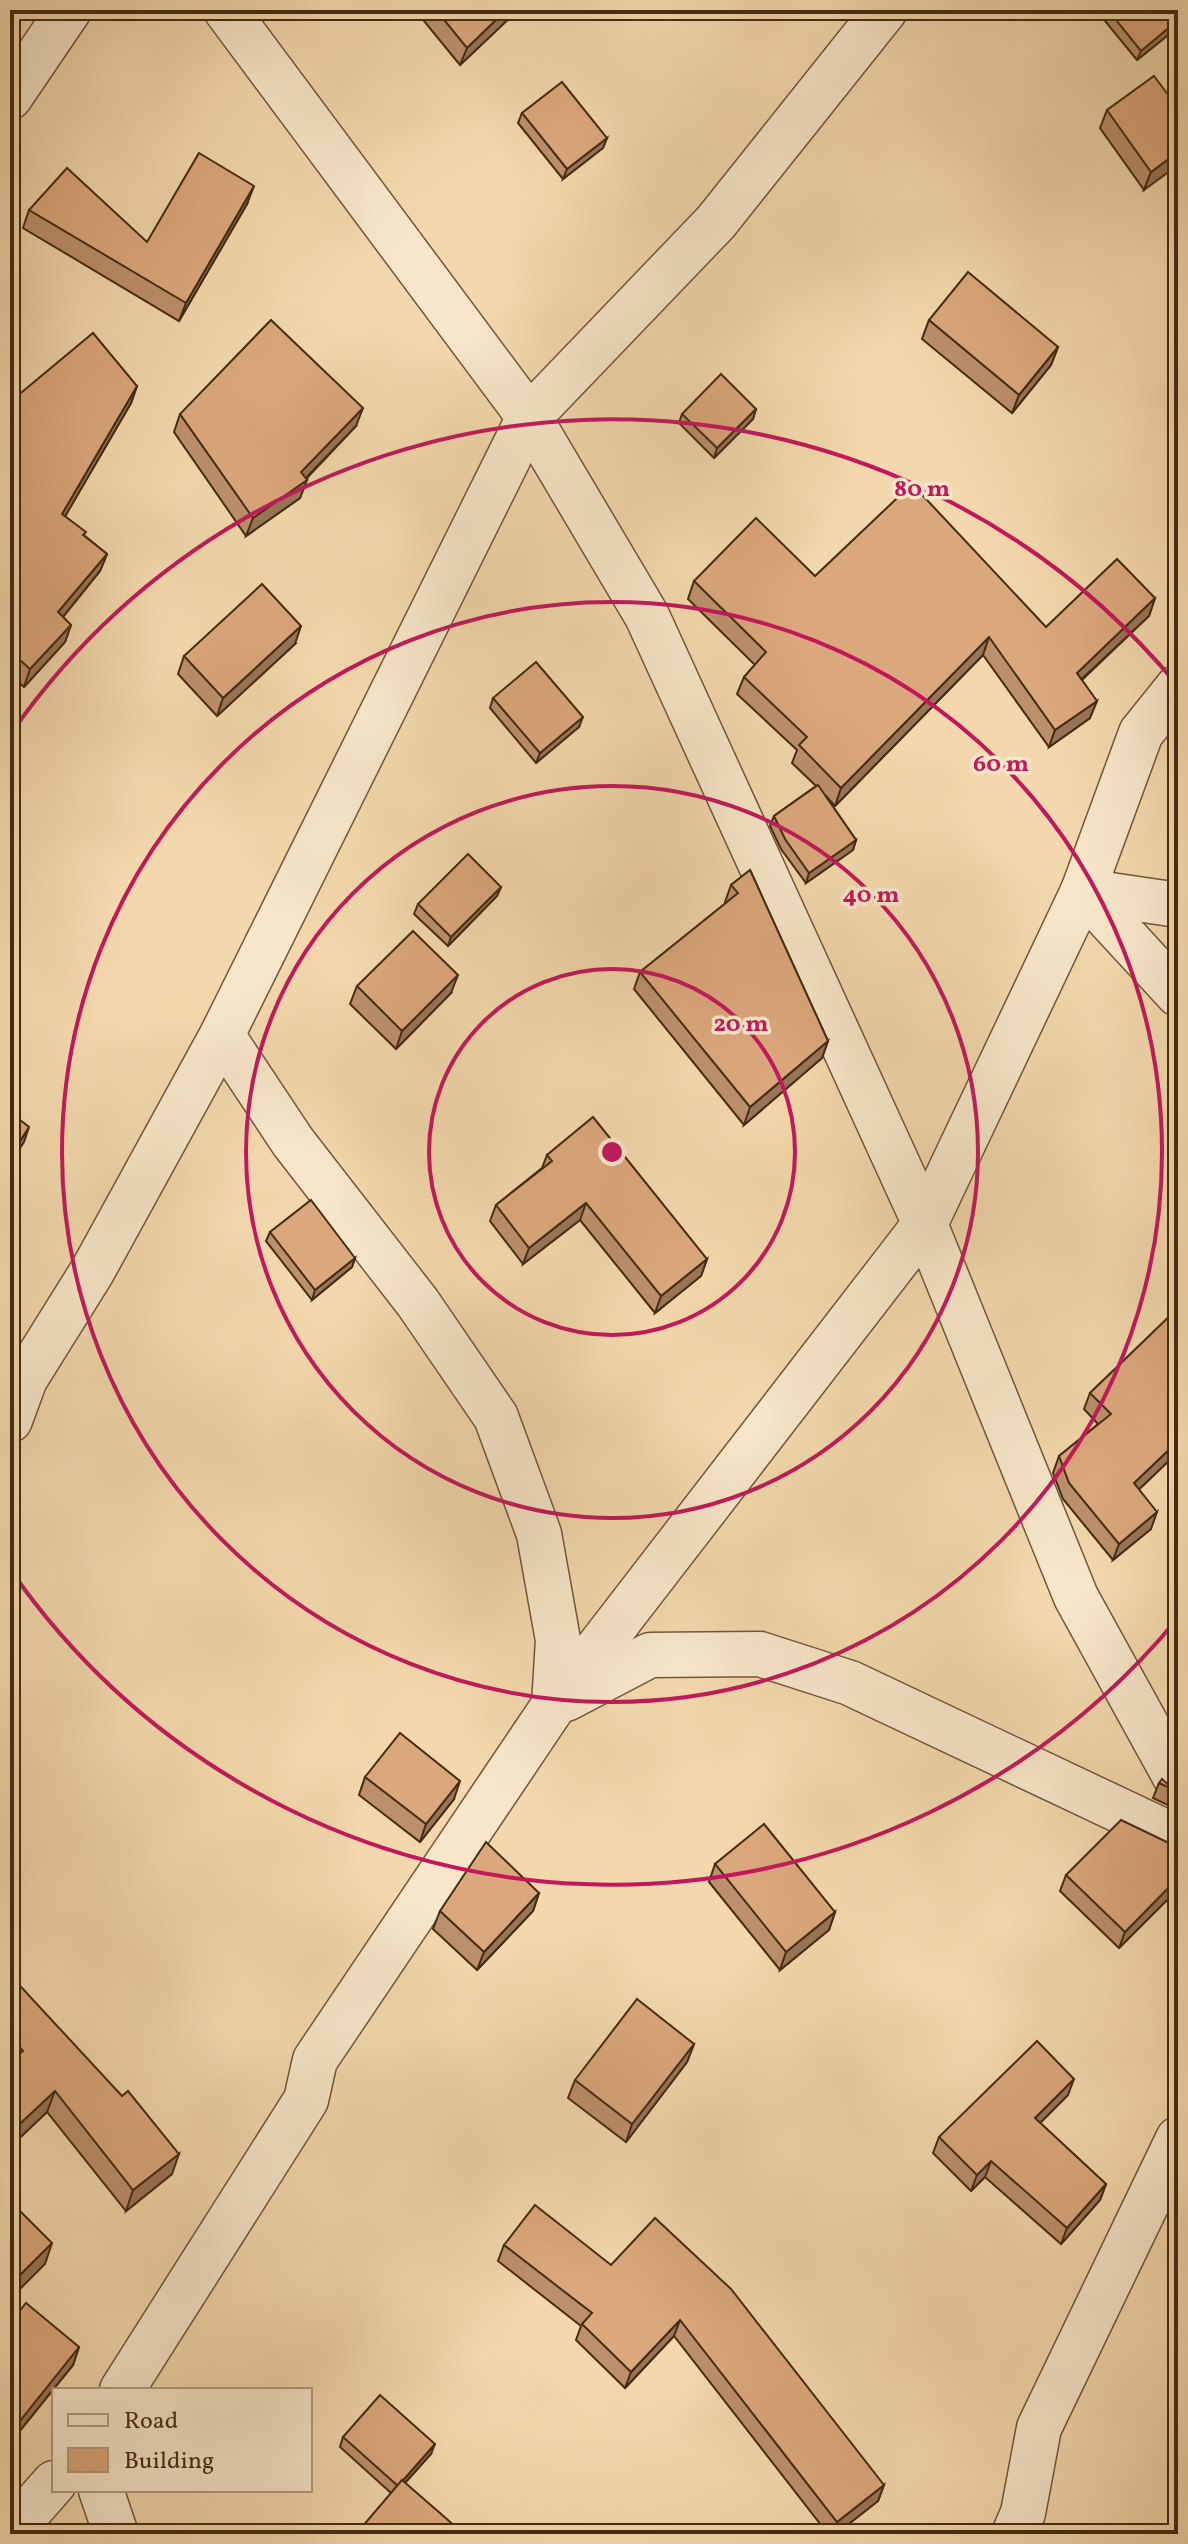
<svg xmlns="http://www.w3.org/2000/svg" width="1188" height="2544" font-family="Vollkorn,serif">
<rect width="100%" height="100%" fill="#f2d8ac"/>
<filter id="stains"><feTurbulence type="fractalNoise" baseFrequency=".0025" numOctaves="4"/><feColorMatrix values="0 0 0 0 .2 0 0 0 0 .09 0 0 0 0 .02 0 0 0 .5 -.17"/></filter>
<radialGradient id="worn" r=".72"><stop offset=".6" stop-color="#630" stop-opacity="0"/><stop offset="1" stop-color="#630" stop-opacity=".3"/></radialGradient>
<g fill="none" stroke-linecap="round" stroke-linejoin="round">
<!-- minor casing -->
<g stroke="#705738" stroke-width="47">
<g id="minor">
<path d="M226 10 529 417 647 616 925 1224 1076 1597 1178 1782"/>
<path d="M10 97 69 10"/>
<path d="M1083 891 1178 994"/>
<path d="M1083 891 1178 905"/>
<path d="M222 1035 293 1142 418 1303 496 1417 539 1534 558 1640 554 1705"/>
<path d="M10 1420 25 1379 93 1270 222 1035 529 417 716 222 885 10"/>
<path d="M566 1699 650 1655 760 1654 850 1683 1178 1838"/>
<path d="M122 2390 306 2100 315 2060 554 1705 925 1224 1083 891 1141 733 1178 687"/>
<path d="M101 2490 116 2534"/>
<path d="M10 2533 54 2483"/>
<path d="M1014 2534 1023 2513 1039 2428 1178 2139"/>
</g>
</g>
<!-- minor -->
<use href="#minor" stroke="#f7e6c9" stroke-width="44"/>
</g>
<!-- wall -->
<g fill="#bc906b" stroke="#442c11" stroke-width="2">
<path d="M415 10H518L460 65Z"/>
<path d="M741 10H755L747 17Z"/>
<path d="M1096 10H1176L1178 13V27L1137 60Z"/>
<path d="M1178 108 1144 190 1100 128 1107 110Z"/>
<path d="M522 113 607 138 603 148 563 179 518 123Z"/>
<path d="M247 204 179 321 23 228 29 210 147 242Z"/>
<path d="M929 320 1058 347 1051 365 1012 413 922 339Z"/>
<path d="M137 386 131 403 65 516 85 536 107 554 100 571 63 617 71 625 65 642 24 687 10 674V402Z"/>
<path d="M756 409 753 419 714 458 679 423 682 414Z"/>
<path d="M180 414 356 426 306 479 300 498 246 536 174 432Z"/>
<path d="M815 576 1046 627 1155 598 1149 616 1082 680 1090 718 1049 747 983 655 835 806 825 795 856 840 853 850 806 883 781 849 770 826 774 816 816 786 792 763 797 750 737 694 744 677 755 665 688 599 694 581Z"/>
<path d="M295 644 217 716 178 674 184 656Z"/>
<path d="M493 698 579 727 536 763 490 708Z"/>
<path d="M750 870 828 1041 822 1058 744 1125 634 989 640 972 726 903 725 902 731 885Z"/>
<path d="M501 887 497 896 448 946 414 914 418 904Z"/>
<path d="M357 986 451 993 396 1049 350 1004Z"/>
<path d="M547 1155 707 1259 701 1276 655 1313 580 1220 523 1264 490 1221 496 1205 542 1168Z"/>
<path d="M270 1232 355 1258 352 1267 312 1300 266 1241Z"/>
<path d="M1178 1295V1452L1139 1489 1151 1529 1113 1560 1063 1499 1053 1473 1059 1456 1098 1424 1084 1409 1090 1393 1172 1314 1170 1313Z"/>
<path d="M365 1777 454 1799 420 1842 359 1795Z"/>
<path d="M1159 1783 1178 1789V1810L1153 1798Z"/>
<path d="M1173 1845 1178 1846V1889L1119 1948 1060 1891 1066 1875Z"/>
<path d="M715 1864 835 1912 829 1930 780 1970 709 1882Z"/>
<path d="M539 1893 533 1911 477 1970 433 1929 440 1911Z"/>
<path d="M10 1975 172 2174 126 2211 47 2112 10 2147Z"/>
<path d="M694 2044 687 2062 626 2142 568 2098 575 2080Z"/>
<path d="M1068 2095 1040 2123 1106 2184 1100 2200 1061 2244 985 2177 971 2191 933 2153 939 2137Z"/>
<path d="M504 2245 611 2265 884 2485 878 2501 836 2534H828L674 2336 625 2388 576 2340 581 2326 498 2261Z"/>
<path d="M10 2323 79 2347 73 2365 10 2443Z"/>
<path d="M343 2437 431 2454 405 2483 391 2493 340 2447Z"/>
</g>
<!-- shaded-wall -->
<g fill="#997557" stroke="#442c11" stroke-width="2">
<path d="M506 10H518L460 65 467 48Z"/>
<path d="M1178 20V27L1137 60 1141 51Z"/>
<path d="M607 138 603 148 563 179 567 169Z"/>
<path d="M1178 152V165L1144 190 1151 172Z"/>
<path d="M254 186 247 204 179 321 186 303Z"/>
<path d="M1058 347 1051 365 1012 413 1019 395Z"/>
<path d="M137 386 131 403 56 532 62 514Z"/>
<path d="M363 408 356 426 298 486 307 480 300 498 246 536 253 518 301 472Z"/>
<path d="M756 409 753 419 714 458 717 448Z"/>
<path d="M107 554 100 571 52 630 58 612Z"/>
<path d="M1155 598 1149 616 1070 690 1077 673Z"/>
<path d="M71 625 65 642 24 687 30 669Z"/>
<path d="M301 626 295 644 217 716 223 698Z"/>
<path d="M989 637 983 655 835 806 841 788Z"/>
<path d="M1097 701 1090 718 1049 747 1055 730Z"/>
<path d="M583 717 579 727 536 763 540 753Z"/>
<path d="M856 840 853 850 806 883 809 873Z"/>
<path d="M501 887 497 896 448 946 451 937Z"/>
<path d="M458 975 451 993 396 1049 402 1031Z"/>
<path d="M828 1041 822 1058 744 1125 750 1107Z"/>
<path d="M29 1127 24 1142 10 1163V1157Z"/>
<path d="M586 1203 580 1220 523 1264 529 1248Z"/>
<path d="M355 1258 352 1267 312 1300 315 1290Z"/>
<path d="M707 1259 701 1276 655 1313 661 1296Z"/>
<path d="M1178 1441V1452L1128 1500 1134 1483Z"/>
<path d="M1157 1512 1151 1529 1113 1560 1119 1544Z"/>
<path d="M460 1781 454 1799 420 1842 426 1824Z"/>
<path d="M1178 1878V1889L1119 1948 1125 1932Z"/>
<path d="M539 1893 533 1911 477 1970 484 1952Z"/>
<path d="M835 1912 829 1930 780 1970 786 1952Z"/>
<path d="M694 2044 687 2062 626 2142 632 2124Z"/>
<path d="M1074 2079 1068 2095 1029 2134 1035 2118Z"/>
<path d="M55 2091 47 2112 10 2147V2133Z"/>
<path d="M179 2154 172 2174 126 2211 133 2190Z"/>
<path d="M991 2161 985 2177 971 2191 977 2175Z"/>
<path d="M1106 2184 1100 2200 1061 2244 1067 2228Z"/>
<path d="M52 2243 45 2264 10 2299V2288L12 2283Z"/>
<path d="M680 2320 674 2336 625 2388 631 2372Z"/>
<path d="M79 2347 73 2365 10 2443 15 2427Z"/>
<path d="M435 2444 431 2454 394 2495 398 2486Z"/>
<path d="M884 2485 878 2501 836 2534H832L837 2522Z"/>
</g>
<!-- building -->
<g fill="#dba77c" stroke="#442c11" stroke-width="2">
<path d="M436 10H506L467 48Z"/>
<path d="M1108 10H1176L1178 13V20L1141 51Z"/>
<path d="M1154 76 1178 108V152L1151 172 1107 110Z"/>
<path d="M562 82 607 138 567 169 522 113Z"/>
<path d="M199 153 254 186 186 303 29 210 67 168 147 242Z"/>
<path d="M968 272 1058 347 1019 395 929 320Z"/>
<path d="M271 320 363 408 301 472 307 480 253 518 180 414Z"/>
<path d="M93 333 137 386 62 514 86 532 83 535 107 554 58 612 71 625 30 669 10 651V402Z"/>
<path d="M721 374 756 409 717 448 682 414Z"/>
<path d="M912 484 1046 627 1117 559 1155 598 1077 673 1097 701 1055 730 989 637 841 788 799 745 807 737 744 677 766 652 694 581 756 518 815 576Z"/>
<path d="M262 584 301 626 223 698 184 656Z"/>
<path d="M536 662 583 717 540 753 493 698Z"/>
<path d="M818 785 856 840 809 873 785 839 774 816Z"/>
<path d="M468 854 501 887 451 937 418 904Z"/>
<path d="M750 870 828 1041 750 1107 640 972 738 893 731 885Z"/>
<path d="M413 931 458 975 402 1031 357 986Z"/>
<path d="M10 1112 29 1127 10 1157Z"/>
<path d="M593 1117 707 1259 661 1296 586 1203 529 1248 496 1205 552 1161 547 1155Z"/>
<path d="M311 1200 355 1258 315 1290 270 1232Z"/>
<path d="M1178 1308V1441L1134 1483 1157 1512 1119 1544 1069 1483 1059 1456 1111 1414 1090 1393Z"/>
<path d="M400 1733 460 1781 426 1824 365 1777Z"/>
<path d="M1162 1779 1172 1788 1178 1789V1792L1159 1783Z"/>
<path d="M1121 1820 1173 1845 1178 1846V1878L1125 1932 1066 1875Z"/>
<path d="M764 1824 835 1912 786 1952 715 1864Z"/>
<path d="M486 1842 539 1893 484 1952 440 1911Z"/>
<path d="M10 1975 122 2096 128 2091 179 2154 133 2190 55 2091 10 2133V2063L23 2051 10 2035Z"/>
<path d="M637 1999 694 2044 632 2124 575 2080Z"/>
<path d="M1037 2041 1074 2079 1035 2118 1106 2184 1067 2228 991 2161 977 2175 939 2137Z"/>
<path d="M10 2201 52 2243 12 2283 10 2282Z"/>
<path d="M535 2205 611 2265 655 2218 731 2289 884 2485 837 2522 680 2320 631 2372 582 2324 592 2313 504 2245Z"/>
<path d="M26 2303 79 2347 15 2427 10 2422V2323Z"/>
<path d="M380 2395 435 2444 398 2486 343 2437Z"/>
<path d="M402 2480 464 2534H356Z"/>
<path d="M1094 2525 1104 2534H1086Z"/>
</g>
<!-- distance rings -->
<g fill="none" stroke="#c2185b" stroke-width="4">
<circle cx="612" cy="1152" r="183"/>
<circle cx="612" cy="1152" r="366"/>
<circle cx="612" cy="1152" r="550"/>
<path d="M1178 1618A733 733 0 0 1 12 1572M12 732A733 733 0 0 1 1178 686"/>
</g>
<circle cx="612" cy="1152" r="12" fill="#c2185b" stroke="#f7e6c9" stroke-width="4"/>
<g font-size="24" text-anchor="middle" font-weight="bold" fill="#c2185b" stroke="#f7e6c9" stroke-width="7" stroke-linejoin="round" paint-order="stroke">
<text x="922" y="496">80 m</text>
<text x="1001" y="771">60 m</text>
<text x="871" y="902">40 m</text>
<text x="741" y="1031">20 m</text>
</g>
<!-- margin -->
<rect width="1188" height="2544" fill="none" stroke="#f2d8ac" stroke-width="40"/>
<rect x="12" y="12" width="1164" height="2520" fill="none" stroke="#442c11" stroke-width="4"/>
<rect x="20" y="20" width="1148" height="2504" fill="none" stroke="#442c11" stroke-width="2"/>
<!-- legend -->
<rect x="52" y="2388" width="260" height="104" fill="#f7e6c9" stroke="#af9c7f" stroke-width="2"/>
<rect x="68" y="2414" width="40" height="12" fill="#f7e6c9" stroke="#af9c7f" stroke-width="2"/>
<text x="124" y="2428" font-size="24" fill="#442c11">Road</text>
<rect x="68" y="2448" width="40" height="24" fill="#dba77c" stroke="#af9c7f" stroke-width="2"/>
<text x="124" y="2468" font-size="24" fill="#442c11">Building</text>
<rect width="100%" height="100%" filter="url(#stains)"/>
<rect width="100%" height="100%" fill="url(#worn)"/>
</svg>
